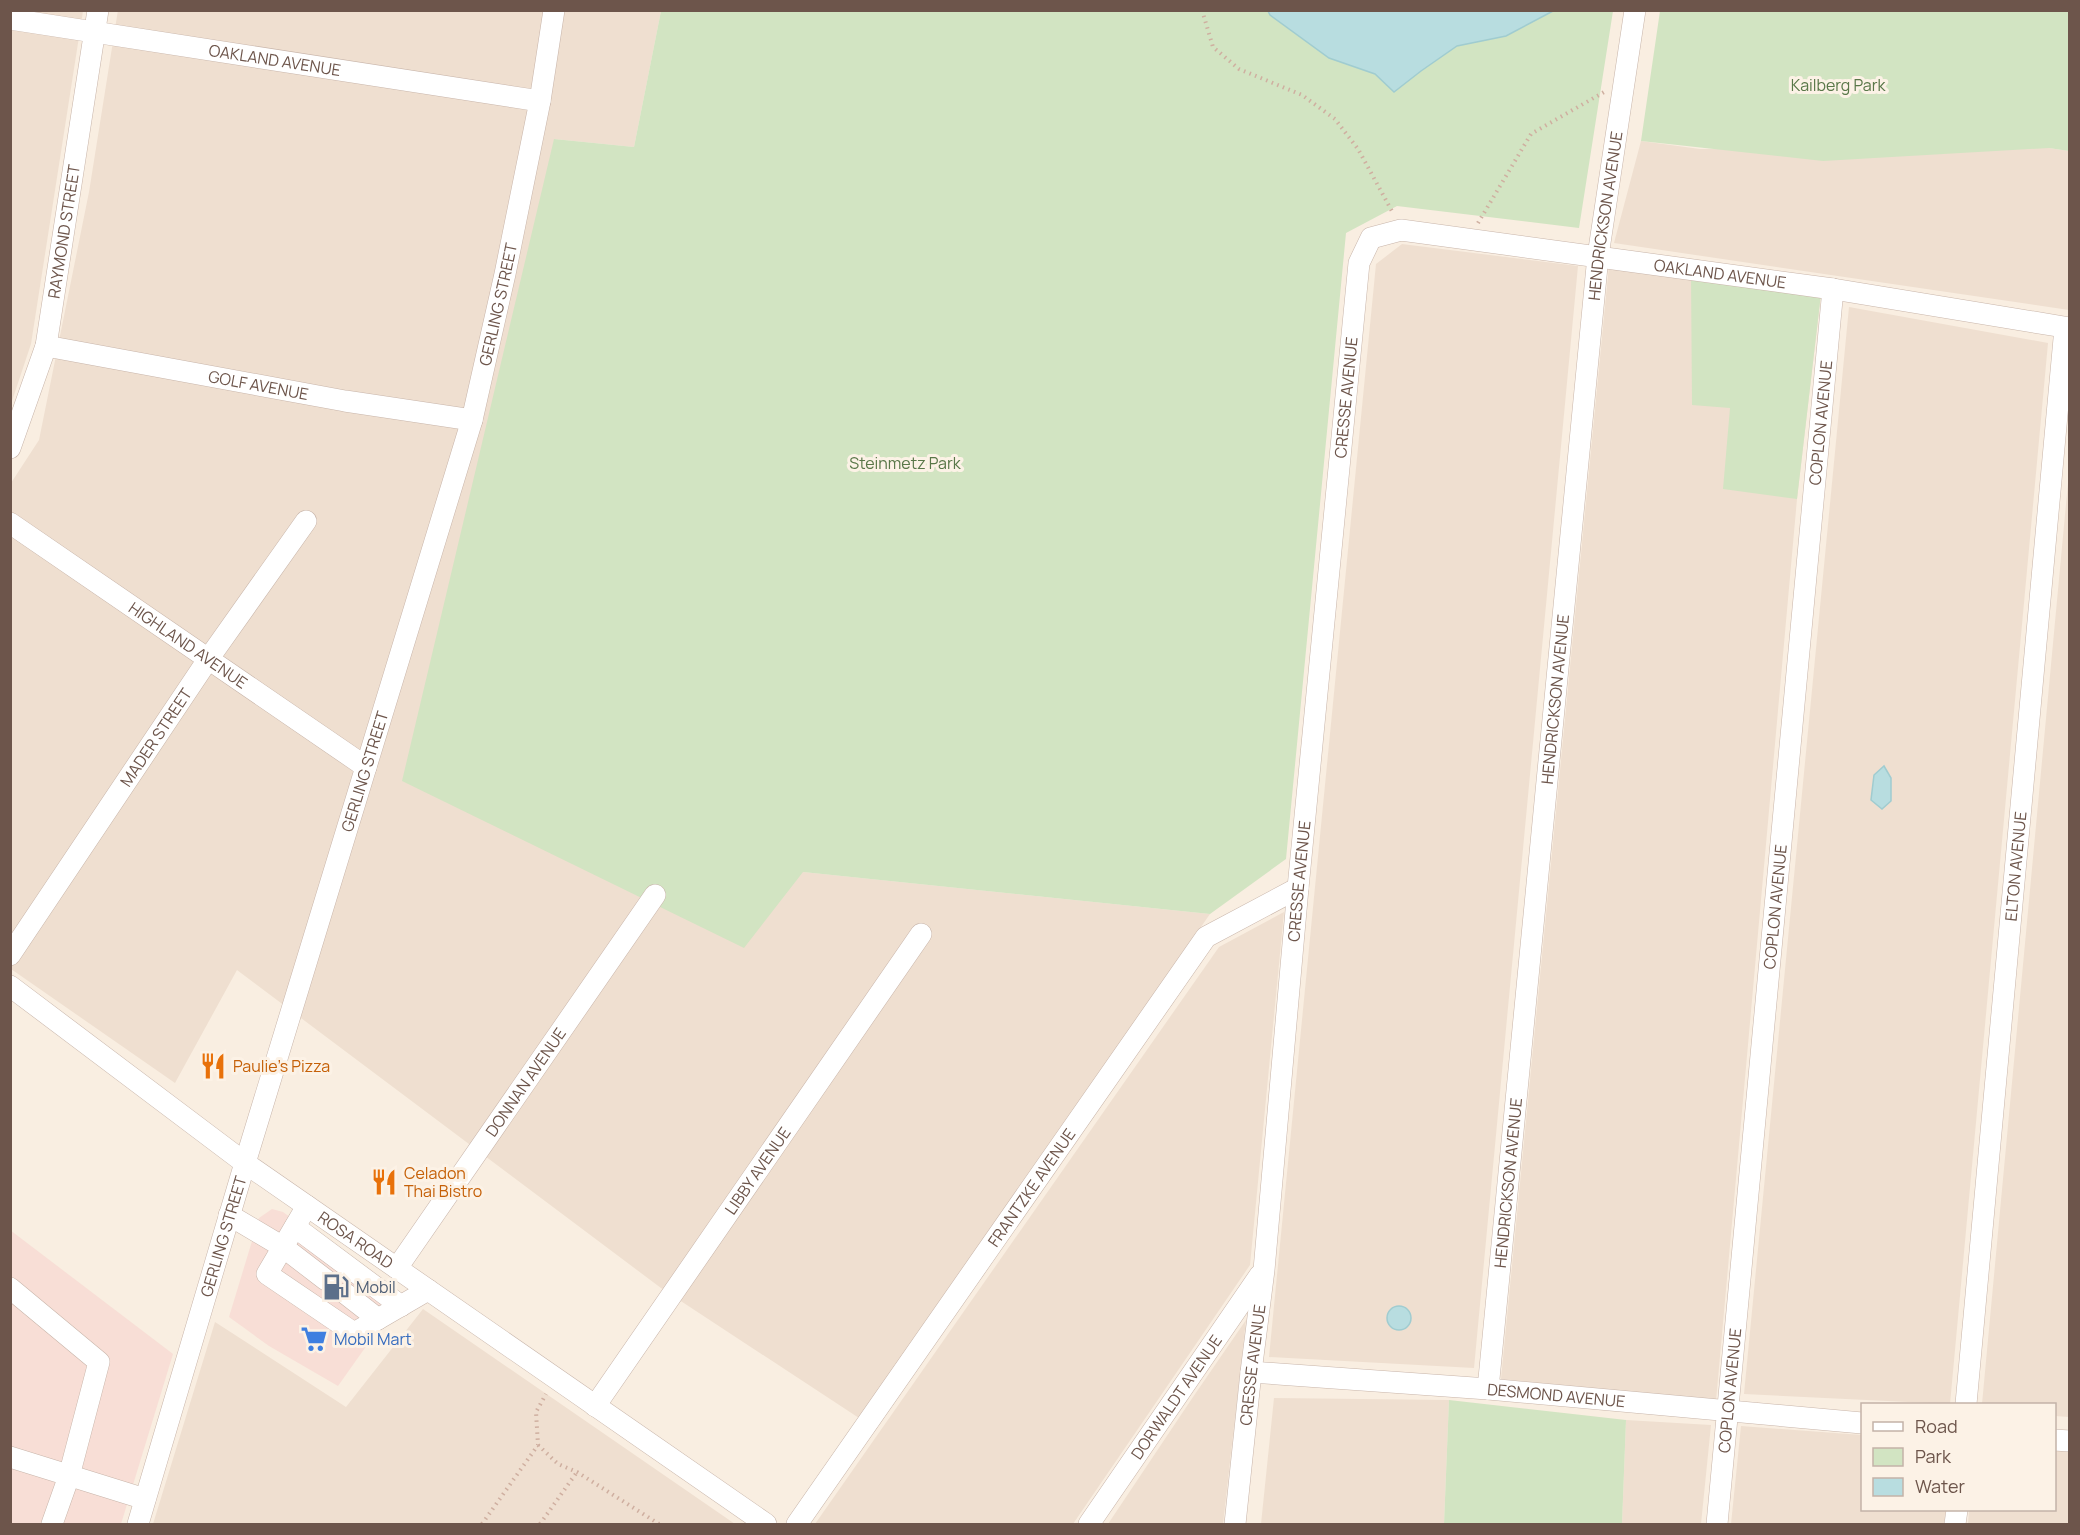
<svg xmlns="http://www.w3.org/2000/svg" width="2080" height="1535" font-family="Manrope,sans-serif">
<rect width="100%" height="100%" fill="#f9eee1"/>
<!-- residential -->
<g fill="#efdfd0">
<path d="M118 10 661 11 634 147 554 139 803 872 1210 914 859 1418 661 1288 237 970 175 1083 11 969V483L39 440 89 192Z"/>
<path d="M11 11H83L31 344 11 404Z"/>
<path d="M1641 141 1700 149 2049 148 2069 151V310L1614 243Z"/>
<path d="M1402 244 1578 266 1474 1368 1269 1357 1376 264Z"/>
<path d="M1609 265 1821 294 1797 499 1716 1401 1501 1379Z"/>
<path d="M1849 307 2048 343 1950 1404 1744 1394Z"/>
<path d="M2069 472 2070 1417H2069L2055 1416 2054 1404H1982Z"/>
<path d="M1284 912 1250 1265 1073 1524H815L1219 947Z"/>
<path d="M423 1309 735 1524H153L215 1322 346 1407Z"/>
<path d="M1246 1320 1223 1524H1108L1191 1400Z"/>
<path d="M1274 1398 1449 1400 1444 1524H1261Z"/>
<path d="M1626 1420 1711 1425 1701 1524H1622Z"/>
<path d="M1741 1426 1862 1435V1510H1946L1944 1524H1731Z"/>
<path d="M2055 1450 2069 1452V1524H1968L1969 1510H2054Z"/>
</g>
<!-- commercial -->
<g fill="#f8ded6">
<path d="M272 1209 283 1212 401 1297 338 1386 269 1346 229 1317 259 1218Z"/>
<path d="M10 1230 173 1354 121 1524H11Z"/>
</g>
<!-- green -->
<g fill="#d2e4c2">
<path d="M661 11H1613L1579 228 1397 206 1346 233 1286 859 1210 914 803 872 744 948 402 781 554 139 634 147Z"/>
<path d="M1660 11H2069V151L2049 148 1823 161 1641 141Z"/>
<path d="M1691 276 1821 294 1797 499 1723 489 1730 408 1692 405Z"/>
<path d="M1449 1400 1626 1420 1622 1524H1444Z"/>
</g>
<!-- water -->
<g fill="#b8dde0" stroke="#a0ccd0" stroke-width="1.5">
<path d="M1268 11V10L1553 11 1506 36 1457 46 1421 71 1394 92 1375 74 1329 58 1270 15Z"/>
<path d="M1884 766 1891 778V801L1882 809 1871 800 1874 775Z"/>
<circle cx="1399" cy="1318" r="12"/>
</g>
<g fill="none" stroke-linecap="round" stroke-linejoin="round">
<!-- minor casing -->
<g stroke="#c8b5aa" stroke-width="22">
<g id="minor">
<path id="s1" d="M10 19 540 101"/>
<path id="s2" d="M46 346 345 401 472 420"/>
<path id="s3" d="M10 448 46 346 98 10"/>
<path id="s4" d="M10 523 366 767"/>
<path id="s5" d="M10 955 209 658 306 521"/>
<path id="s6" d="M10 986 245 1163 766 1524"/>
<path d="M307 1206 267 1274 354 1333 428 1290"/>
<path d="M229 1215 283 1247 326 1280"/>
<path d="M295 1227 401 1306"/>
<path id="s7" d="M397 1268 655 895"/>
<path d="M10 1288 99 1362 69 1476 52 1524"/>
<path d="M346 1294 378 1319"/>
<path id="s8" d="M1251 1372 1488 1389 1862 1423"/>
<path id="s9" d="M1488 1389 1598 256 1635 10"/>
<path id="s10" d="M1966 1404 2065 328"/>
<path id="s11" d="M595 1406 921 934"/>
<path d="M2054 1440 2070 1441"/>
<path d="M10 1457 145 1499"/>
<path id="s12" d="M138 1524 245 1163 472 420 505 274 540 101 554 10"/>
<path id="s13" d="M797 1524 1206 937 1298 888"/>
<path id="s14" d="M1089 1524 1260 1275"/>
<path id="s15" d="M1235 1524 1251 1372 1264 1270 1298 888 1359 263 1371 238 1401 230 1833 289 2070 328"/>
<path id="s16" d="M1717 1524 1833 289"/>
<path d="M1955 1524 1957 1510"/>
</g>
</g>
<!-- path -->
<g stroke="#cfafa0" stroke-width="4" stroke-dasharray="1.5 4.5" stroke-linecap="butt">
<path d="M1202 10 1213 47 1239 69 1302 95 1335 119 1358 149 1393 213"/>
<path d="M1478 223 1531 134 1604 92"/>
<path d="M538 1445 558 1464 577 1472 659 1524"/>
<path d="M482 1524 538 1445 536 1412 546 1394"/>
<path d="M540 1524 577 1472"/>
</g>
<!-- minor -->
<use href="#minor" stroke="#fff" stroke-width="21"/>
</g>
<!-- icons -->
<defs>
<g id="restaurant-bare" transform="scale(2.07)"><path d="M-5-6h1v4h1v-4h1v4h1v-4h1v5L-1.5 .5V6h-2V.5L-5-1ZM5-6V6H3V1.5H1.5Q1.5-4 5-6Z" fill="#e8710a" stroke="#fcf2e6" stroke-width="2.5" paint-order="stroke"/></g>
<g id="fuel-bare" transform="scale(2.07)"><path d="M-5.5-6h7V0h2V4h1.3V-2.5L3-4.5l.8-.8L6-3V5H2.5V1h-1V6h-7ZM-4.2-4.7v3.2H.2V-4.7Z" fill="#5c6f8a" stroke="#fcf2e6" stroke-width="2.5" paint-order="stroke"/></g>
<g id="supermarket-bare" transform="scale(2.07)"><path d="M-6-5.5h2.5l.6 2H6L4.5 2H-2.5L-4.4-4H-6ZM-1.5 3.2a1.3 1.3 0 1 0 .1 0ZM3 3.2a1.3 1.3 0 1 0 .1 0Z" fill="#3f7fe0" stroke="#fcf2e6" stroke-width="2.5" paint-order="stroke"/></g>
</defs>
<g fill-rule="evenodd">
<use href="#restaurant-bare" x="213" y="1066"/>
<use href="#restaurant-bare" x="384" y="1182"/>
<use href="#fuel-bare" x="336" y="1287"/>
<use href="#supermarket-bare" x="314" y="1339"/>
</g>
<g text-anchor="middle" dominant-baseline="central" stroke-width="6" stroke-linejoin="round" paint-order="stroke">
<!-- street labels -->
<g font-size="16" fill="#6d554b" stroke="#fcf2e6">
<text stroke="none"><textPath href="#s1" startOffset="268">OAKLAND AVENUE</textPath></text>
<text stroke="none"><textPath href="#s9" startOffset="1179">HENDRICKSON AVENUE</textPath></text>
<text stroke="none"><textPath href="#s3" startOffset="224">RAYMOND STREET</textPath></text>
<text stroke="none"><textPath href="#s15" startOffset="1648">OAKLAND AVENUE</textPath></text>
<text stroke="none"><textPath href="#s12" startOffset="1272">GERLING STREET</textPath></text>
<text stroke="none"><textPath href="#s2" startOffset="216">GOLF AVENUE</textPath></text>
<text stroke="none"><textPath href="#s15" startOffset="1132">CRESSE AVENUE</textPath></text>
<text stroke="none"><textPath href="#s16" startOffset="1106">COPLON AVENUE</textPath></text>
<text stroke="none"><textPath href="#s4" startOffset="216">HIGHLAND AVENUE</textPath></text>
<text stroke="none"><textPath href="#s9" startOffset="693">HENDRICKSON AVENUE</textPath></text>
<text stroke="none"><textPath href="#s5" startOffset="262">MADER STREET</textPath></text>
<text stroke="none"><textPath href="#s12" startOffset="786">GERLING STREET</textPath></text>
<text stroke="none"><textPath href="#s10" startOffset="540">ELTON AVENUE</textPath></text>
<text stroke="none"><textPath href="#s15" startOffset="646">CRESSE AVENUE</textPath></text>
<text stroke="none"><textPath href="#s16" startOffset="620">COPLON AVENUE</textPath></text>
<text stroke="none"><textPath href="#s7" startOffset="226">DONNAN AVENUE</textPath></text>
<text stroke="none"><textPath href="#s11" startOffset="286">LIBBY AVENUE</textPath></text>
<text stroke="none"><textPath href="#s9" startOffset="207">HENDRICKSON AVENUE</textPath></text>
<text stroke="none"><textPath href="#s13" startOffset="410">FRANTZKE AVENUE</textPath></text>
<text stroke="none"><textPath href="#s12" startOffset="300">GERLING STREET</textPath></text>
<text stroke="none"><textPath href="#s6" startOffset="429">ROSA ROAD</textPath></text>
<text stroke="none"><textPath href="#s15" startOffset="160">CRESSE AVENUE</textPath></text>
<text stroke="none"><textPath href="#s16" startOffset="134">COPLON AVENUE</textPath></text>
<text stroke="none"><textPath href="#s8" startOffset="306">DESMOND AVENUE</textPath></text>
<text stroke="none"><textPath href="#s14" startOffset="154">DORWALDT AVENUE</textPath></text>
</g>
<!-- park labels -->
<g font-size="16" fill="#597748" stroke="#fcf2e6">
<text x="1838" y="85">Kailberg Park</text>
<text x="905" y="463">Steinmetz Park</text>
</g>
<!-- food labels -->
<g font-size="16" fill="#c56008" stroke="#fcf2e6" text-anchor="start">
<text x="233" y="1066">Paulie's Pizza</text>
<text x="404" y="1173">Celadon<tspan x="404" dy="18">Thai Bistro</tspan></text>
</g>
<!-- service labels -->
<g font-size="16" fill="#4e5e75" stroke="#fcf2e6" text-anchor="start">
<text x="356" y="1287">Mobil</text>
</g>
<!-- shop labels -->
<g font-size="16" fill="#366cbe" stroke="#fcf2e6" text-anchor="start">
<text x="334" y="1339">Mobil Mart</text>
</g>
</g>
<!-- border -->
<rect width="2080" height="1535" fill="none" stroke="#6d554b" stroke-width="24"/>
<!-- legend -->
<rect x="1861" y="1403" width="195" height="108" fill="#fcf2e6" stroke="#c3b3a8" stroke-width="1.5"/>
<rect x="1873" y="1422" width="30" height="9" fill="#ffffff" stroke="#c3b3a8" stroke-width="1.5"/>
<text x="1915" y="1433" font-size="18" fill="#6d554b">Road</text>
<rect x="1873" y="1448" width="30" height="18" fill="#d2e4c2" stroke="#c3b3a8" stroke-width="1.5"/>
<text x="1915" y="1463" font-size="18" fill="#6d554b">Park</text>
<rect x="1873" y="1478" width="30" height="18" fill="#b8dde0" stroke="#c3b3a8" stroke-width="1.5"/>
<text x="1915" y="1493" font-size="18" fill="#6d554b">Water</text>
</svg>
